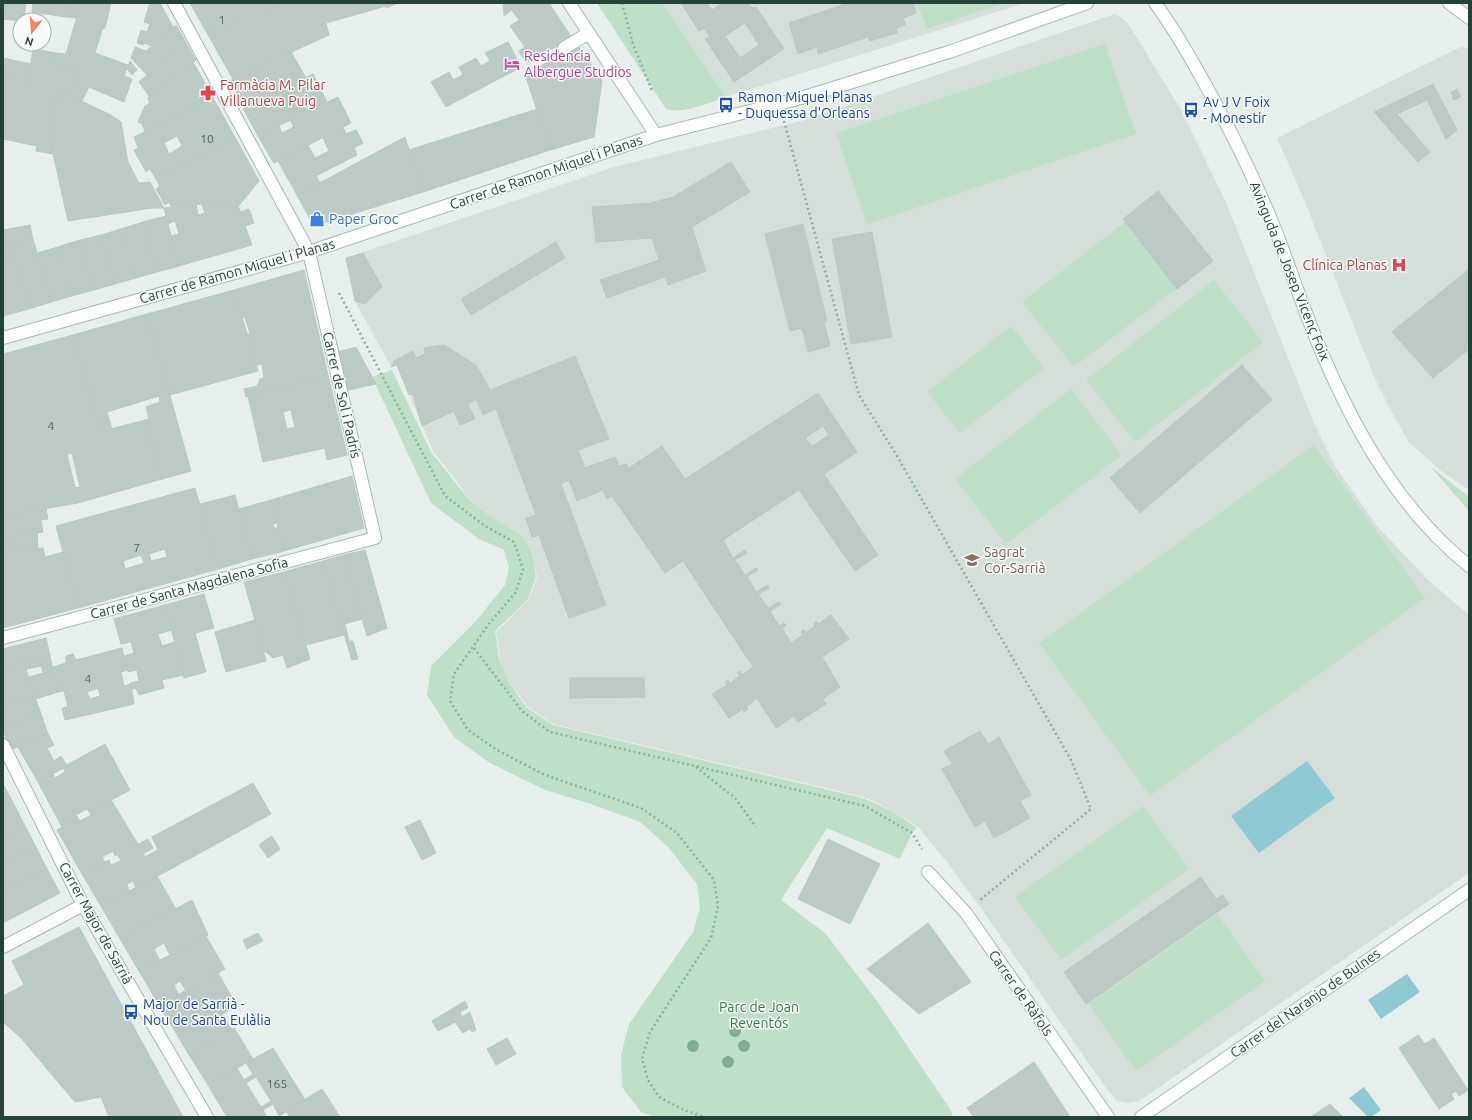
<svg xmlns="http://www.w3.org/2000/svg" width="1472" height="1120" font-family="Ubuntu,sans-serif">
<rect width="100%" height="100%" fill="#e6efeb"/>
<!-- built -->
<g fill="#d4dfda">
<path d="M663 3H1025L726 97Z"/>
<path d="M1115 14 1127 22 1180 108 1226 202 1314 423 1335 466 1377 526 1428 580 1469 615V873L1139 1101 1128 1103 1117 1101 1106 1088 983 911 946 861 919 828 906 819 874 801 860 796 553 724 527 706 509 681 502 665 500 658 496 632 529 599 537 577 533 554 524 538 515 531 487 514 466 495 455 479 433 451 397 365 391 367 355 301 346 258 614 167 805 120Z"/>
<path d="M1463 46 1469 50V490L1441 471 1409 442 1390 409 1374 377 1303 197 1277 138Z"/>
</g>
<!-- green -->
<g fill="#bfe0c8">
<path d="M597 3H663L726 97C708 103 686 114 666 109Z"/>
<path d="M917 3H1003L927 29Z"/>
<path d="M1105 44 1136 134 867 224 836 133Z"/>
<path d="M1125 222 1177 288 1074 367 1022 302Z"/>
<path d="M1214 280 1263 342 1135 442 1086 380Z"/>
<path d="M1011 326 1044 368 960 433 927 392Z"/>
<path d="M392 370 431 452 466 496 487 514 515 531 524 538 533 555 536 577 528 599 495 631 499 658 509 682 526 707 553 725 859 797C880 804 900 815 917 828L912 833 900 859 827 828 781 900 825 933 877 1001 950 1109 953 1117H655L641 1112 622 1087 621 1055 629 1024 693 932 700 908 697 884 668 847 640 822 591 804 545 790 490 763 454 737 427 695 431 666 476 621 505 585 509 568 504 550 479 539 431 503 372 377Z"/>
<path d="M1071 389 1122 455 1006 544 955 479Z"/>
<path d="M1314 445 1425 598 1150 796 1039 643Z"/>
<path d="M1430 466 1469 497V511Z"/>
<path d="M1143 806 1189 869 1061 960 1015 897Z"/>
<path d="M1217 914 1265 981 1136 1071 1088 1004Z"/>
</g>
<!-- water -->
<g fill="#8ec9d4">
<path d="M1307 761 1335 798 1259 853 1231 816Z"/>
<path d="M1407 974 1420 992 1381 1019 1368 1000Z"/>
<path d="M1364 1087 1381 1110 1371 1117H1368L1349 1098Z"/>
</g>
<!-- building -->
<g fill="#bbcac4" stroke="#b8c9c2" fill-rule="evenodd">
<path d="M4 3H26L24 20 20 21 3 19V5H4Z"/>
<path d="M33 3H68L66 17 32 12Z"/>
<path d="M68 3H81L76 18 66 17Z"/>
<path d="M81 3H111L105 28 102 30 95 53 128 65 124 76 132 79 124 102 89 87 82 101 70 96 76 68 54 66 56 53 66 54Z"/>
<path d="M150 3H160L173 27 152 46 144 43 143 45 137 43 141 30 147 32 150 24 144 22Z"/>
<path d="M190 3H287L207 33Z"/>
<path d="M287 3H398L386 8V6L326 23 329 35 233 79 207 33Z"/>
<path d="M503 3H549L572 38 526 63 519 51 525 47 510 26 519 20 512 10 504 16Z"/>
<path d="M681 3H707L712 10 722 3H748L752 8 756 7 784 49 734 82 705 39 710 37 704 28 699 31ZM745 23 759 45 740 58 725 36Z"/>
<path d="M848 3H913L916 13 903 18 905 25 896 28 897 33 870 41 868 37 818 54 817 47 798 54 789 23Z"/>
<path d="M176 25 185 41 147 75 131 58 135 47 146 51Z"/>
<path d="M574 40 602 81 594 137 550 150 525 74 558 57 554 51Z"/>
<path d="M185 41 196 60 149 96 139 82Z"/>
<path d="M508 42 521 67 446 107 431 82 449 72 453 80 463 75 459 67 476 58 481 66 490 61 485 53Z"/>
<path d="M33 49 56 53 54 66 76 68 71 93 28 82Z"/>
<path d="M291 52 306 78 244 107 230 81Z"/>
<path d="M3 58 31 64 28 82 3 77Z"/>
<path d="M130 61 137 70 132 75 127 69Z"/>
<path d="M193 62 213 98 145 132 142 124 138 122 145 106 150 103 148 99 149 96Z"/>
<path d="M313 74 327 102 258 136 243 108Z"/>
<path d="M3 77 57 90 52 149 53 154 36 151 37 146 3 139Z"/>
<path d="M1433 84 1457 130 1446 139 1427 100 1397 114 1430 152 1418 162 1374 112Z"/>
<path d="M1457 89 1461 97 1454 100 1451 92Z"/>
<path d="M57 90 71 93 70 96 109 114 121 122 128 162 139 183 150 182 164 208H152L68 221 52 149Z"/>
<path d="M338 97 351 123 274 163 258 136 279 126 282 133 294 127 290 120Z"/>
<path d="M213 98 236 139 156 179 150 169 146 172 134 150 138 148 134 137ZM177 136 182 146 169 154 164 143Z"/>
<path d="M537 109 550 150 423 192 409 150Z"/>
<path d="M343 127 346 134 356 130 363 143 354 148 357 155 316 176 320 183 297 195 278 161 308 145 315 158 329 151 323 138Z"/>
<path d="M405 137 423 192 314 226 297 195Z"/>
<path d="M236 139 259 181 236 209 208 203 172 208 169 202 165 205 156 189 160 186 156 179Z"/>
<path d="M731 162 750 192 692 227 706 271 668 285 665 277 607 298 600 280 659 260 652 238 596 242 592 207 651 203 673 197Z"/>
<path d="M1158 191 1213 261 1177 289 1123 219Z"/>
<path d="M208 203 229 208 236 209 238 206 241 212 249 209 254 223 245 226 252 245 179 266 171 236 179 234 175 221 168 224 164 208 196 205 198 215 205 213 202 204Z"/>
<path d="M166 216 179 266 157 272 143 222Z"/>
<path d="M143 222 157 272 136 278 121 229Z"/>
<path d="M803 224 827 321 824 322 830 346 808 352 802 328 790 331 765 234Z"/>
<path d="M30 225 33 239 3 245V230Z"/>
<path d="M121 229 136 278 115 284 101 235Z"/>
<path d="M872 232 892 337 851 344 832 239Z"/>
<path d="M101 235 115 284 94 290 80 240Z"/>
<path d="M33 239 51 302 29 309 12 243Z"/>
<path d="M80 240 94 290 72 296 58 247Z"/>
<path d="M556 242 565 258 471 315 461 299Z"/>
<path d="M12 243 15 257 3 261V245Z"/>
<path d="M58 247 72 296 51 302 37 253Z"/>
<path d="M363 253 382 287 365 304 355 301 346 258Z"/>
<path d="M15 257 29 309 3 316V261Z"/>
<path d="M1469 269V349L1433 378 1392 332Z"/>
<path d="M304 270 328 375 246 397 244 389 257 386 260 379 264 378 262 364 256 365 247 334 250 333 245 317 242 318 234 290Z"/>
<path d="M234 290 258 371 170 395 147 314Z"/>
<path d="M147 314 191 471 162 479 145 420 149 419 146 407 160 402 159 396 107 412 112 429 100 432 73 335Z"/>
<path d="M73 335 100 432 145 420 162 479 78 503 3 516V354ZM72 453 80 487 75 488 67 454Z"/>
<path d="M444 345 476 365 490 390 575 356 609 439 578 450 585 468 615 457 619 466 626 464 629 468 662 446 685 479 818 393 857 452 824 474 878 555 855 571 799 490 723 540 733 558 745 550 747 553 735 560 745 575 756 568 758 570 747 577 756 592 768 585 769 588 758 594 768 608 779 602 781 604 770 611 779 626 784 623 786 626 782 628 791 643 803 635 801 632 804 630 806 633 815 626 814 624 816 621 818 624 831 615 849 639 822 657 840 687 823 699 826 704 798 722 794 716 776 728 757 698 746 707 748 709 744 712 743 709 729 718 712 694 727 685 725 682 728 680 730 683 740 676 737 673 740 671 742 675 753 667 683 561 665 573 612 496 607 499 603 490 577 501 569 480 561 484 606 605 569 618 539 535 532 537 526 518 536 515 496 409 483 415 476 399 468 404 475 419 460 425 454 411 422 426 413 394 409 395 397 365 391 367 394 361 413 351 416 358 425 354 424 348ZM823 426 829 435 812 446 805 438Z"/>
<path d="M356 347 376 384 348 390 337 352Z"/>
<path d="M1242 365 1272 400 1140 513 1110 478Z"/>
<path d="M328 375 347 455 327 460 325 448 263 462 248 396ZM291 410 295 427 287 429 283 412Z"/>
<path d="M352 476 364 528 284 551 271 500Z"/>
<path d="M195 488 218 569 78 608 56 526ZM165 549 167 557 151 561 149 554ZM141 555 144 563 125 569 123 561Z"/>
<path d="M235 495 252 559 218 569 200 504Z"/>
<path d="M271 500 277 523 273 524 274 528H278L284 551 252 559 239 509Z"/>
<path d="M46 509 48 519 41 520 43 532 3 538V516Z"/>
<path d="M37 533 38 548 3 553V538Z"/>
<path d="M43 548 45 557 63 552 78 608 3 628V553Z"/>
<path d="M365 550 387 628 367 636 344 555Z"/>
<path d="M344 555 362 619 345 624 349 641H353L358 659 352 660 347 644 323 561Z"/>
<path d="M323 561 344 635 306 645 284 572Z"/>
<path d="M284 572 310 659 287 668 283 655 273 658 266 652H264L244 582Z"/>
<path d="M204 594 214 628 195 633 206 672 184 678 165 605Z"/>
<path d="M165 605 172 630 158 634 162 646 175 642 183 675 162 680 164 688 139 695 136 688 132 689 130 683 139 681 137 670 128 672 124 656 134 653 131 642 121 644 114 619Z"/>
<path d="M255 620 266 661 226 672 215 632Z"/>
<path d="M46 638 58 692 36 699 29 677 43 673 40 658 3 668V649Z"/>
<path d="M122 648 127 670 121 672 124 686 131 684 134 704 65 720 62 708 68 707 64 691 58 692 53 667 66 663V656L73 654 76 660ZM98 688 100 696 90 699 87 692Z"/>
<path d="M40 658 41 666 26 669 35 697 3 706V668Z"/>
<path d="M570 678H644L645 697 570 698Z"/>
<path d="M35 697 41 714 3 727V706Z"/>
<path d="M41 714 48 734 8 747 3 727Z"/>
<path d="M980 731 988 744 999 737 1031 795 1020 801 1030 818 994 838 985 821 975 827 942 769 952 764 944 751Z"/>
<path d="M48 734 54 745 47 748 54 761 61 756 67 766 38 782 18 747 10 750 8 747Z"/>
<path d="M105 744 130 790 89 812 87 809 76 815 78 818 62 827 38 782 53 774 55 778 65 772 63 767Z"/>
<path d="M253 783 271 814 136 888 133 881 127 884 129 891 101 906 82 874 109 860 111 865 121 861 118 855 148 839 153 848 143 854 145 857 158 850 152 837Z"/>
<path d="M3 784 8 793 3 796Z"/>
<path d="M8 793 25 826 3 838V796Z"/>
<path d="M111 800 138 844 115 856 113 851 102 857 105 862 82 874 57 830 78 818 80 821 91 815 89 812Z"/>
<path d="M420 820 436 853 422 860 405 827Z"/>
<path d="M25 826 36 847 3 865V838Z"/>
<path d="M272 836 280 849 268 858 259 845Z"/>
<path d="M828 839 880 864 850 924 798 899Z"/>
<path d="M36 847 47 869 3 892V865Z"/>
<path d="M47 869 60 893 3 923V892Z"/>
<path d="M157 876 176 909 120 939 101 906Z"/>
<path d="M1201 877 1216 899 1223 895 1229 904 1086 1004 1064 972Z"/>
<path d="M192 900 208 935 170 955 164 943 154 949 160 961 139 971 120 939Z"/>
<path d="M928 923 971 982 919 1014 867 969Z"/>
<path d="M79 927 183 1117H109L101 1097 75 1102 21 1038 3 1022V996L24 985 12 961Z"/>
<path d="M258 933 263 941 247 949 243 940Z"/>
<path d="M206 936 225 969 186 991 180 981 174 985 179 995 159 1005 139 971Z"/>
<path d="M218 973 237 1006 179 1038 159 1005Z"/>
<path d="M465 1001 468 1008 460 1012 462 1017 470 1012 476 1030 472 1032 470 1029 463 1033 455 1022 438 1031 432 1021Z"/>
<path d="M222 1014 232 1030 189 1055 179 1038Z"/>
<path d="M234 1028 253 1059 208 1085 189 1055Z"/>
<path d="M1418 1035 1425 1044 1434 1038 1468 1090 1459 1096 1456 1091 1451 1094 1454 1099 1439 1109 1399 1048Z"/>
<path d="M507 1038 516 1054 496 1065 487 1049Z"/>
<path d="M273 1048 305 1100 279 1116 273 1104 263 1110 267 1117H227L208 1085 237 1068 244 1080 253 1074 246 1063ZM256 1077 271 1101 261 1107 246 1083Z"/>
<path d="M1034 1062 1069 1115 1066 1117H974L967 1108Z"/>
<path d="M322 1089 340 1117H290L286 1111Z"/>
<path d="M1330 1104 1343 1117H1311Z"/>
</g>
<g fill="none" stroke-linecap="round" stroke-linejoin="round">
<!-- lane casing -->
<g stroke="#a8b8b2" stroke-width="14">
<path id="lane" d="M564 48 589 33"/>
</g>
<!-- street casing -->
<g stroke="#a8b8b2" stroke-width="14">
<g id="street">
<path d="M569 3 656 135"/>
<path d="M1449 3 1469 18"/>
<path d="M3 338 309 252 656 135 801 98 952 51 1087 3"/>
<path d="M3 638 375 538 309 252 174 3"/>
<path d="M3 745 83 905 207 1117"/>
<path d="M928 872 966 913 1108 1117"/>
<path d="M3 947 83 905"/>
<path d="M1141 1117 1469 890"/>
</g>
</g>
<!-- secondary casing -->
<g stroke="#a4bbb3" stroke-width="14">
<path id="secondary" d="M1155 3C1172 26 1186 50 1200 75 1229 126 1255 179 1277 234 1293 276 1307 320 1326 362 1359 438 1403 513 1469 566"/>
</g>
<!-- path -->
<g stroke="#86b3a5" stroke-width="2.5" stroke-dasharray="2 3" stroke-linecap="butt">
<path d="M622 3 633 44 652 91"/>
<path d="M784 121 859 395 897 456 1071 760 1091 809 980 900"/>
<path d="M339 293 445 496 485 526 514 542 523 569 516 592 488 625 454 674 450 701 468 730 497 750 545 775 641 808 677 833 714 880 718 906 711 938 650 1032 642 1059 648 1080 659 1097 684 1110 705 1117"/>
<path d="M474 648 522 711 550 732 865 806 912 833 922 849"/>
<path d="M696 767 735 798 756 827"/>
</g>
<!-- lane -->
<use href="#lane" stroke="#fff" stroke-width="12"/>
<!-- street -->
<use href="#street" stroke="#fff" stroke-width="12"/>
<!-- secondary -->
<use href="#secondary" stroke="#fff" stroke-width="12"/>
</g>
<!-- trees -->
<g fill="#80af93">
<circle cx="735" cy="1031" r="6"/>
<circle cx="693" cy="1046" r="6"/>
<circle cx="744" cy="1046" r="6"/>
<circle cx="728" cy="1062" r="6"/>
</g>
<!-- icons -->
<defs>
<g id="hotel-bare" transform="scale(1.2)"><path d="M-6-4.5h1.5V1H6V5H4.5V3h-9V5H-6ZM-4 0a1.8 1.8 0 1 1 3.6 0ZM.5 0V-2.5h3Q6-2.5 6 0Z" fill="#d1479c" stroke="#f7fbf9" stroke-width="2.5" paint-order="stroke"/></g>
<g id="pharmacy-bare" transform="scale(1.2)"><path d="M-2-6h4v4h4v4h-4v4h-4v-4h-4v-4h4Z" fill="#e0444e" stroke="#f7fbf9" stroke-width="2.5" paint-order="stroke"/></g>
<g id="bus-bare" transform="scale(1.2)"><path d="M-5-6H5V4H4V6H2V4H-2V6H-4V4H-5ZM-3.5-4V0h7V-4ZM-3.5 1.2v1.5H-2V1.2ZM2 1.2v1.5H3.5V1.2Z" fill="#1a4fb4" stroke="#f7fbf9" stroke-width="2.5" paint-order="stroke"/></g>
<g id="shop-bare" transform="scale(1.2)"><path d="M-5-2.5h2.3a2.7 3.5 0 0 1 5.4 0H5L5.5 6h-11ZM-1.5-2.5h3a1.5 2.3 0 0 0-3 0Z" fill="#3f7fe0" stroke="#f7fbf9" stroke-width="2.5" paint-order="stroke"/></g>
<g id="hospital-bare" transform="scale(1.2)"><path d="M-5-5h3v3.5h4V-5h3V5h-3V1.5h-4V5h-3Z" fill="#e0444e" stroke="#f7fbf9" stroke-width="2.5" paint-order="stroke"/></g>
<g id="school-bare" transform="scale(1.2)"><path d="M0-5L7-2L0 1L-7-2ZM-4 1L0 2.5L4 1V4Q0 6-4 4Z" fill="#8d6e63" stroke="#f7fbf9" stroke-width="2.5" paint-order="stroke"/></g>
</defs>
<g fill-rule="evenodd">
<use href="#hotel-bare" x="512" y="64"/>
<use href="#pharmacy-bare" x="208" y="93"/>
<use href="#bus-bare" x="726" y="105"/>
<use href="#bus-bare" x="1191" y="110"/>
<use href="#shop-bare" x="317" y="219"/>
<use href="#hospital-bare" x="1399" y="265"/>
<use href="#school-bare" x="972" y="560"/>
<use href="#bus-bare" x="131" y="1012"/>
</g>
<g text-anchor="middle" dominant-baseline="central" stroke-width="3" stroke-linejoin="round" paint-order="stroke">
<!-- number labels -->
<g font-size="12" fill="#4a645c">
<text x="222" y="19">1</text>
<text x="207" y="138">10</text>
<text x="51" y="425">4</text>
<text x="137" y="547">7</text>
<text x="88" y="678">4</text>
<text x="277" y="1083">165</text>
</g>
<!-- hotel labels -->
<g font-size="14" fill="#b23c85" stroke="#f7fbf9" text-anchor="start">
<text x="524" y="56">Residencia<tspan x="524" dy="16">Albergue Studios</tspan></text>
</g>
<!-- health labels -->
<g font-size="14" fill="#be3a42" stroke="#f7fbf9" text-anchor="start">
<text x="220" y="85">Farmàcia M. Pilar<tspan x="220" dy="16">Villanueva Puig</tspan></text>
<text x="1387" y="265" text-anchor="end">Clínica Planas</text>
</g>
<!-- transit labels -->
<g font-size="14" fill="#164399" stroke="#f7fbf9" text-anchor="start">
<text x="738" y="97">Ramon Miquel Planas<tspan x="738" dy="16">- Duquessa d'Orleans</tspan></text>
<text x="1203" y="102">Av J V Foix<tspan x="1203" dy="16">- Monestir</tspan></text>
<text x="143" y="1004">Major de Sarrià -<tspan x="143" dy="16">Nou de Santa Eulàlia</tspan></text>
</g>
<!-- street labels -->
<g font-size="14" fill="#24423a" stroke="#f7fbf9">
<text transform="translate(546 172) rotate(-19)">Carrer de Ramon Miquel i Planas</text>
<text transform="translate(237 271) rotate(-16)">Carrer de Ramon Miquel i Planas</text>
<text transform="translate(1290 271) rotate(68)">Avinguda de Josep Vicenç Foix</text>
<text transform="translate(342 395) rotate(77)">Carrer de Sol i Padrís</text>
<text transform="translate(189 588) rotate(-15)">Carrer de Santa Magdalena Sofia</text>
<text transform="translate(96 923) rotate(61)">Carrer Major de Sarrià</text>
<text transform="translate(1021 993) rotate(55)">Carrer de Ràfols</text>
<text transform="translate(1305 1003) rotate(-35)">Carrer del Naranjo de Bulnes</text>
</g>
<!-- shop labels -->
<g font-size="14" fill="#366cbe" stroke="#f7fbf9" text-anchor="start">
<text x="329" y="219">Paper Groc</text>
</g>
<!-- education labels -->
<g font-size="14" fill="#785e54" stroke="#f7fbf9" text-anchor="start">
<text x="984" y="552">Sagrat<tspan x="984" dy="16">Cor-Sarrià</tspan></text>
</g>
<!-- park labels -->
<g font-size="14" fill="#2d7a4b" stroke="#f7fbf9">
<text x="759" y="1007">Parc de Joan<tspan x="759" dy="16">Reventós</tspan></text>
</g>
</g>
<!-- border -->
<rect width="1472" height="1120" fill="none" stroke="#24423a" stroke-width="8"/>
<!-- north arrow -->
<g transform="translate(32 32) rotate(197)"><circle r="19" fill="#f7fbf9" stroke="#a3b1ad"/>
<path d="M0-3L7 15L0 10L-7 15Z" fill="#f4845f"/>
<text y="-6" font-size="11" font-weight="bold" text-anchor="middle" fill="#24423a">N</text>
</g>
</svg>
